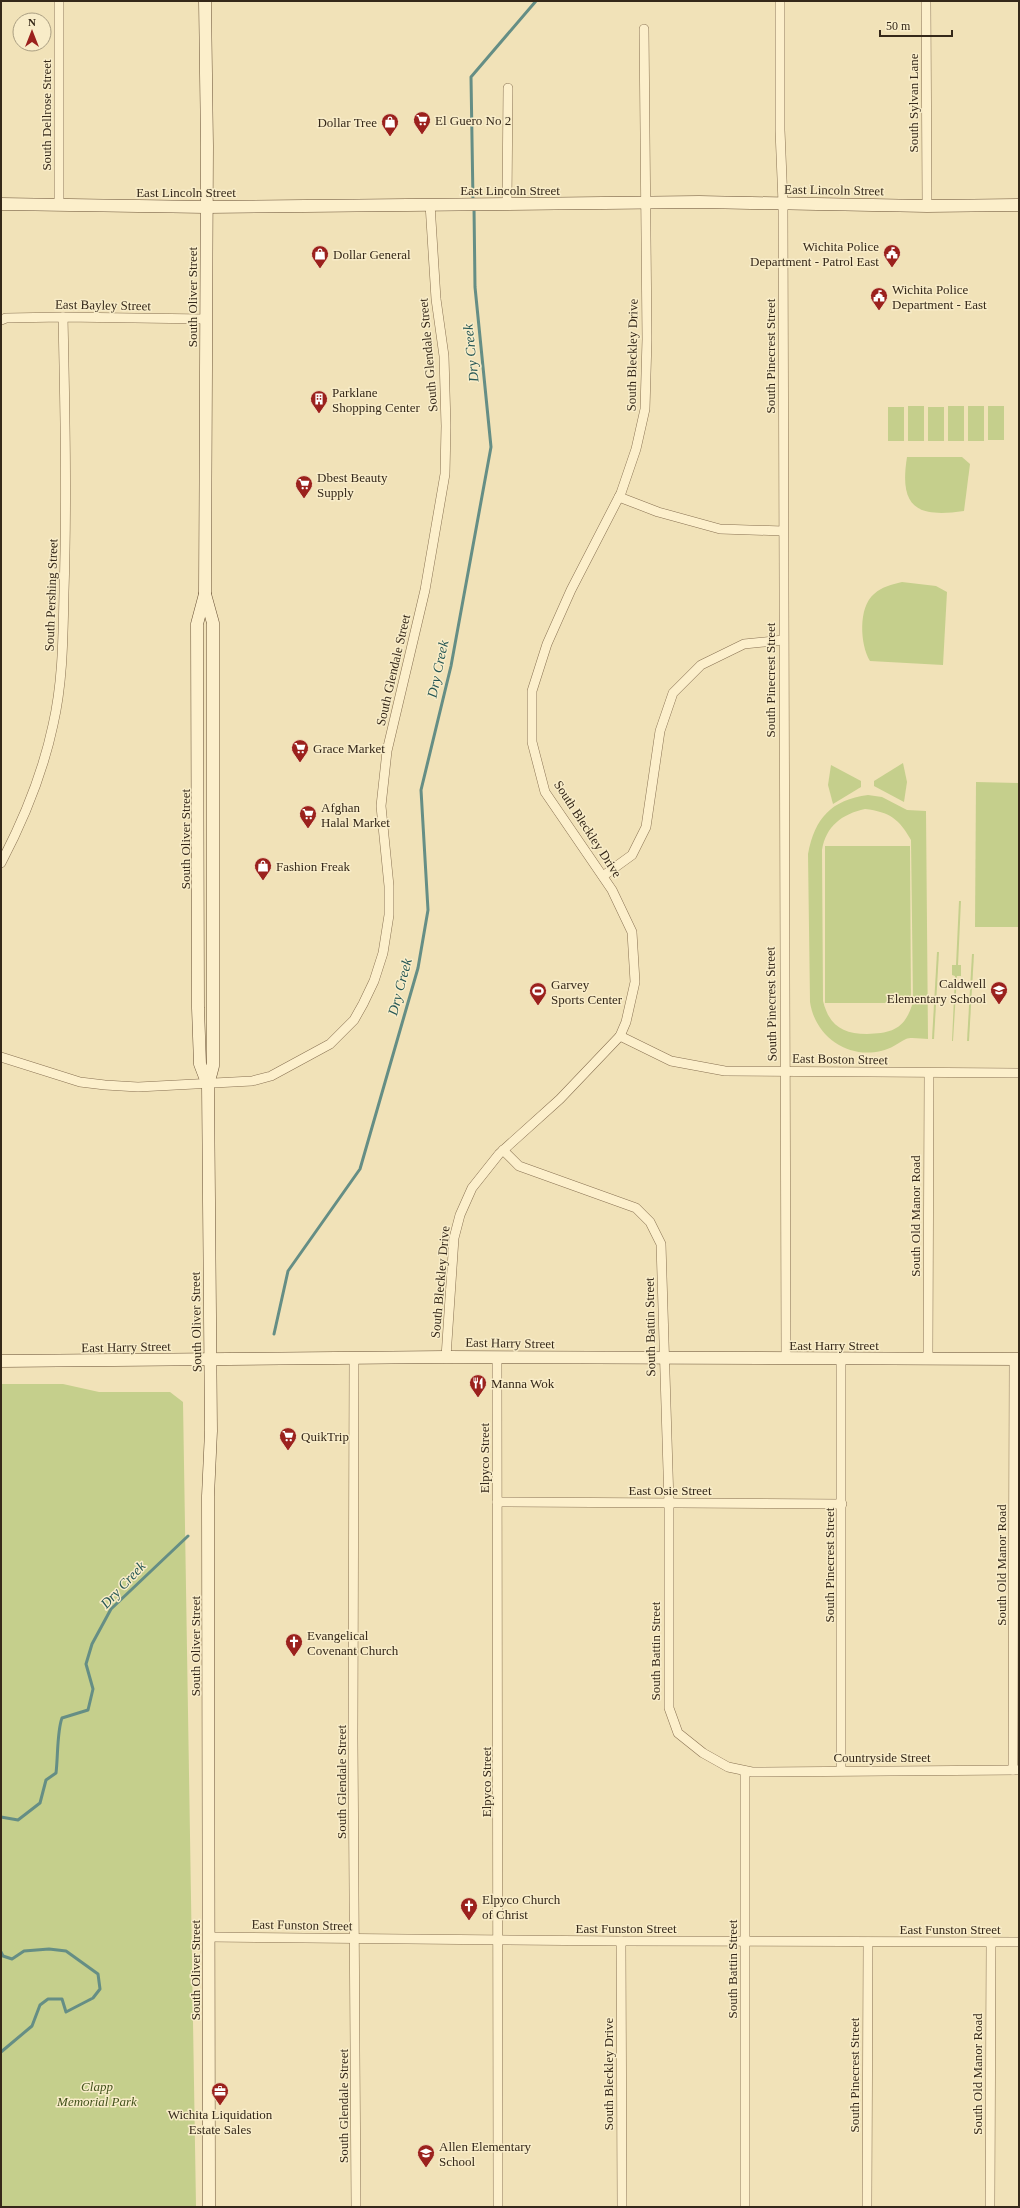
<svg xmlns="http://www.w3.org/2000/svg" width="1020" height="2208" font-family="Georgia,serif">
<rect width="100%" height="100%" fill="#f1e2b8"/>
<!-- green -->
<g fill="#c5cf8c" fill-rule="evenodd">
<rect x="908" y="406" width="16" height="35"/>
<rect x="948" y="406" width="16" height="35"/>
<rect x="968" y="406" width="16" height="35"/>
<rect x="988" y="406" width="16" height="34"/>
<rect x="888" y="407" width="16" height="34"/>
<rect x="928" y="407" width="16" height="34"/>
<path d="M907 457H962L970 464 964 511C916 518 899 507 907 457Z"/>
<path d="M902 582 936 586 947 592 943 665 870 661C860 645 858 607 874 594 883 586 891 585 902 582Z"/>
<path d="M903 763 907 782 904 802 874 786V781Z"/>
<path d="M831 765 861 781V787L833 804 828 785Z"/>
<path d="M976 782 1019 783V927H975Z"/>
<path d="M868 795 882 797 907 810 926 811 928 1039C922 1039 911 1037 906 1039 898 1043 891 1049 881 1051 847 1059 815 1036 810 1002L808 854C815 818 831 800 868 795ZM865 809C890 812 899 819 911 840L913 1002C905 1029 893 1033 867 1034 842 1034 829 1025 823 1001L822 850C826 826 842 814 865 809Z"/>
<path d="M825 846H910L911 1003H825Z"/>
<path d="M959 901H961L958 965H961V976H957L953 1041H952L955 976 952 975V965H956Z"/>
<path d="M937 952H939L934 1039H932Z"/>
<path d="M972 954H974L969 1041H967Z"/>
<path d="M1 1384H63L99 1392H170L183 1402 196 2207H1Z"/>
</g>
<g fill="none" stroke-linecap="round" stroke-linejoin="round">
<!-- stream -->
<g stroke="#658e85" stroke-width="3">
<path d="M473 201 471 77 536 1"/>
<path d="M274 1334 288 1271 360 1169 418 968 428 910 421 790 451 666 491 447 475 287 474 207"/>
<path d="M1 1817 18 1820 40 1803 46 1780 56 1773C58 1757 57 1731 62 1718L88 1710 93 1689 86 1664 92 1644 111 1609 188 1536"/>
<path d="M1 1952 3 1956 12 1959 24 1951 49 1949 66 1951 98 1974 100 1989 93 1998 66 2012 62 1999H48L40 2005 32 2026 1 2052"/>
</g>
<!-- street casing -->
<g stroke="#887152" stroke-width="10">
<g id="street">
<path d="M59 1V205"/>
<path d="M780 1V130L783 203 786 1359"/>
<path d="M926 1 927 206"/>
<path d="M507 203 508 88"/>
<path d="M1 320 6 318 63 317 206 319"/>
<path d="M619 497 658 512 720 529 783 531"/>
<path d="M1 863C23 821 43 772 53 725 63 682 63 636 64 592 67 500 65 409 63 317"/>
<path d="M603 876 632 855 646 827 660 731 673 693 701 665 744 644 783 640"/>
<path d="M620 1036 671 1061 725 1071 1019 1073"/>
<path d="M1 1057 80 1082 105 1085 138 1087 252 1081 271 1076 330 1044 354 1020 363 1004 374 981 383 953 389 915V886L381 806 387 751 425 590 445 474 446 426 444 356 436 299 430 204"/>
<path d="M503 1150 519 1166 636 1208 650 1222 661 1244 669 1503V1708L678 1733 703 1753 728 1767 752 1772 1019 1770"/>
<path d="M354 1357 353 1738 356 2206"/>
<path d="M446 1357 454 1238 460 1215 472 1188 499 1154 560 1099 620 1036 626 1022 635 982 632 932 612 890 545 792 532 742V691L547 644 571 590 621 493 636 449 645 409 647 339 644 29"/>
<path d="M497 1357 498 2207"/>
<path d="M841 1359V1770"/>
<path d="M928 1359 929 1073"/>
<path d="M497 1502 842 1504"/>
<path d="M1013 1770 1014 1359"/>
<path d="M209 1937 621 1941 1019 1942"/>
<path d="M621 1941 622 2207"/>
<path d="M745 2207V1771"/>
<path d="M867 2207 868 1942"/>
<path d="M990 2207 991 1942"/>
</g>
</g>
<!-- secondary casing -->
<g stroke="#695136" stroke-width="13">
<g id="secondary">
<path d="M205 1 207 146 205 594 197 624 198 1008 200 1064 208 1085"/>
<path d="M1 204 206 207 699 202 927 206 1019 205"/>
<path d="M205 594 213 623V1066L208 1085 211 1431 208 1496 209 2207"/>
<path d="M1 1361 446 1357 1019 1359"/>
</g>
</g>
<!-- street -->
<use href="#street" stroke="#fcefcb" stroke-width="9"/>
<!-- secondary -->
<use href="#secondary" stroke="#fcefcb" stroke-width="12"/>
</g>
<!-- icons -->
<defs>
<g id="supermarket-pin" transform="scale(0.9)"><path d="M0 17L-7.5 6A9.5 9.5 0 1 1 7.5 6Z" fill="#9b211d" stroke="#f8ecc8"/><path d="M-6-5.5h2.5l.6 2H6L4.5 2H-2.5L-4.4-4H-6ZM-1.5 3.2a1.3 1.3 0 1 0 .1 0ZM3 3.2a1.3 1.3 0 1 0 .1 0Z" fill="#fff"/></g>
<g id="shop-pin" transform="scale(0.9)"><path d="M0 17L-7.5 6A9.5 9.5 0 1 1 7.5 6Z" fill="#9b211d" stroke="#f8ecc8"/><path d="M-5-2.5h2.3a2.7 3.5 0 0 1 5.4 0H5L5.5 6h-11ZM-1.5-2.5h3a1.5 2.3 0 0 0-3 0Z" fill="#fff"/></g>
<g id="civic-pin" transform="scale(0.9)"><path d="M0 17L-7.5 6A9.5 9.5 0 1 1 7.5 6Z" fill="#9b211d" stroke="#f8ecc8"/><path d="M-.6-6.5H3V-4.5H.6V-3L4-1V1h2V6H-6V1h2V-1L-.6-3ZM-1.2 2.5V6h2.4V2.5Z" fill="#fff"/></g>
<g id="building-pin" transform="scale(0.9)"><path d="M0 17L-7.5 6A9.5 9.5 0 1 1 7.5 6Z" fill="#9b211d" stroke="#f8ecc8"/><path d="M-4-6H4V6H1V3H-1V6H-4ZM-2.5-4.3h1.7v1.8h-1.7ZM.8-4.3h1.7v1.8H.8ZM-2.5-1h1.7V.8h-1.7ZM.8-1h1.7V.8H.8Z" fill="#fff"/></g>
<g id="school-pin" transform="scale(0.9)"><path d="M0 17L-7.5 6A9.5 9.5 0 1 1 7.5 6Z" fill="#9b211d" stroke="#f8ecc8"/><path d="M0-5L7-2L0 1L-7-2ZM-4 1L0 2.5L4 1V4Q0 6-4 4Z" fill="#fff"/></g>
<g id="stadium-pin" transform="scale(0.9)"><path d="M0 17L-7.5 6A9.5 9.5 0 1 1 7.5 6Z" fill="#9b211d" stroke="#f8ecc8"/><path d="M0-5a6.5 5 0 1 0 0 10a6.5 5 0 1 0 0-10ZM-3.5-1.8h7v3.6h-7Z" fill="#fff"/></g>
<g id="restaurant-pin" transform="scale(0.9)"><path d="M0 17L-7.5 6A9.5 9.5 0 1 1 7.5 6Z" fill="#9b211d" stroke="#f8ecc8"/><path d="M-5-6h1v4h1v-4h1v4h1v-4h1v5L-1.5 .5V6h-2V.5L-5-1ZM5-6V6H3V1.5H1.5Q1.5-4 5-6Z" fill="#fff"/></g>
<g id="church-pin" transform="scale(0.9)"><path d="M0 17L-7.5 6A9.5 9.5 0 1 1 7.5 6Z" fill="#9b211d" stroke="#f8ecc8"/><path d="M-1.2-6h2.4v3.5h3.3v2.4h-3.3V6h-2.4V-.1h-3.3v-2.4h3.3Z" fill="#fff"/></g>
<g id="office-pin" transform="scale(0.9)"><path d="M0 17L-7.5 6A9.5 9.5 0 1 1 7.5 6Z" fill="#9b211d" stroke="#f8ecc8"/><path d="M-6-3h4V-5.5h4V-3h4V5H-6ZM-1-4.5V-3h2v-1.5ZM-6 0V1H6V0Z" fill="#fff"/></g>
</defs>
<g fill-rule="evenodd">
<use href="#supermarket-pin" x="422" y="120"/>
<use href="#shop-pin" x="390" y="122"/>
<use href="#civic-pin" x="892" y="253"/>
<use href="#shop-pin" x="320" y="254"/>
<use href="#civic-pin" x="879" y="296"/>
<use href="#building-pin" x="319" y="399"/>
<use href="#supermarket-pin" x="304" y="484"/>
<use href="#supermarket-pin" x="300" y="748"/>
<use href="#supermarket-pin" x="308" y="814"/>
<use href="#shop-pin" x="263" y="866"/>
<use href="#school-pin" x="999" y="990"/>
<use href="#stadium-pin" x="538" y="991"/>
<use href="#restaurant-pin" x="478" y="1383"/>
<use href="#supermarket-pin" x="288" y="1436"/>
<use href="#church-pin" x="294" y="1642"/>
<use href="#church-pin" x="469" y="1906"/>
<use href="#office-pin" x="220" y="2091"/>
<use href="#school-pin" x="426" y="2153"/>
</g>
<g text-anchor="middle" dominant-baseline="central" stroke-width="3" stroke-linejoin="round" paint-order="stroke">
<!-- street labels -->
<g font-size="13" fill="#352819" stroke="#f8ecc8">
<text transform="translate(913 103) rotate(-90)">South Sylvan Lane</text>
<text transform="translate(46 115) rotate(-90)">South Dellrose Street</text>
<text x="510" y="190">East Lincoln Street</text>
<text transform="translate(834 190) rotate(1)">East Lincoln Street</text>
<text x="186" y="192">East Lincoln Street</text>
<text transform="translate(192 297) rotate(-90)">South Oliver Street</text>
<text transform="translate(103 305) rotate(1)">East Bayley Street</text>
<text transform="translate(428 355) rotate(-95)">South Glendale Street</text>
<text transform="translate(632 355) rotate(-89)">South Bleckley Drive</text>
<text transform="translate(770 356) rotate(-90)">South Pinecrest Street</text>
<text transform="translate(51 595) rotate(-88)">South Pershing Street</text>
<text transform="translate(393 670) rotate(-77)">South Glendale Street</text>
<text transform="translate(770 680) rotate(-90)">South Pinecrest Street</text>
<text transform="translate(588 829) rotate(57)">South Bleckley Drive</text>
<text transform="translate(185 839) rotate(-90)">South Oliver Street</text>
<text transform="translate(771 1004) rotate(-91)">South Pinecrest Street</text>
<text transform="translate(840 1059) rotate(1)">East Boston Street</text>
<text transform="translate(915 1216) rotate(-90)">South Old Manor Road</text>
<text transform="translate(440 1282) rotate(-85)">South Bleckley Drive</text>
<text transform="translate(196 1322) rotate(-91)">South Oliver Street</text>
<text transform="translate(650 1327) rotate(-91)">South Battin Street</text>
<text transform="translate(510 1343) rotate(1)">East Harry Street</text>
<text x="834" y="1345">East Harry Street</text>
<text transform="translate(126 1347) rotate(-1)">East Harry Street</text>
<text transform="translate(484 1458) rotate(-90)">Elpyco Street</text>
<text x="670" y="1490">East Osie Street</text>
<text transform="translate(829 1565) rotate(-90)">South Pinecrest Street</text>
<text transform="translate(1001 1565) rotate(-90)">South Old Manor Road</text>
<text transform="translate(195 1646) rotate(-90)">South Oliver Street</text>
<text transform="translate(655 1651) rotate(-90)">South Battin Street</text>
<text x="882" y="1757">Countryside Street</text>
<text transform="translate(341 1782) rotate(-90)">South Glendale Street</text>
<text transform="translate(486 1782) rotate(-90)">Elpyco Street</text>
<text transform="translate(302 1925) rotate(1)">East Funston Street</text>
<text x="626" y="1928">East Funston Street</text>
<text x="950" y="1929">East Funston Street</text>
<text transform="translate(732 1969) rotate(-90)">South Battin Street</text>
<text transform="translate(195 1970) rotate(-90)">South Oliver Street</text>
<text transform="translate(608 2074) rotate(-90)">South Bleckley Drive</text>
<text transform="translate(977 2074) rotate(-90)">South Old Manor Road</text>
<text transform="translate(854 2075) rotate(-90)">South Pinecrest Street</text>
<text transform="translate(343 2106) rotate(-90)">South Glendale Street</text>
</g>
<!-- poi labels -->
<g font-size="13" fill="#352819" stroke="#f8ecc8" text-anchor="start">
<text x="435" y="120">El Guero No 2</text>
<text x="377" y="122" text-anchor="end">Dollar Tree</text>
<text x="879" y="246" text-anchor="end">Wichita Police<tspan x="879" dy="15">Department - Patrol East</tspan></text>
<text x="333" y="254">Dollar General</text>
<text x="892" y="289">Wichita Police<tspan x="892" dy="15">Department - East</tspan></text>
<text x="332" y="392">Parklane<tspan x="332" dy="15">Shopping Center</tspan></text>
<text x="317" y="477">Dbest Beauty<tspan x="317" dy="15">Supply</tspan></text>
<text x="313" y="748">Grace Market</text>
<text x="321" y="807">Afghan<tspan x="321" dy="15">Halal Market</tspan></text>
<text x="276" y="866">Fashion Freak</text>
<text x="986" y="983" text-anchor="end">Caldwell<tspan x="986" dy="15">Elementary School</tspan></text>
<text x="551" y="984">Garvey<tspan x="551" dy="15">Sports Center</tspan></text>
<text x="491" y="1383">Manna Wok</text>
<text x="301" y="1436">QuikTrip</text>
<text x="307" y="1635">Evangelical<tspan x="307" dy="15">Covenant Church</tspan></text>
<text x="482" y="1899">Elpyco Church<tspan x="482" dy="15">of Christ</tspan></text>
<text x="220" y="2114" text-anchor="middle">Wichita Liquidation<tspan x="220" dy="15">Estate Sales</tspan></text>
<text x="439" y="2146">Allen Elementary<tspan x="439" dy="15">School</tspan></text>
</g>
<!-- park labels -->
<g font-size="13" font-style="italic" fill="#44531d" stroke="#f8ecc8">
<text x="97" y="2086">Clapp<tspan x="97" dy="15">Memorial Park</tspan></text>
</g>
<!-- water labels -->
<g font-size="14" font-style="italic" fill="#265755" stroke="#f8ecc8">
<text transform="translate(471 353) rotate(-96)">Dry Creek</text>
<text transform="translate(438 669) rotate(-78)">Dry Creek</text>
<text transform="translate(400 987) rotate(-75)">Dry Creek</text>
<text transform="translate(123 1585) rotate(-47)">Dry Creek</text>
</g>
</g>
<!-- border -->
<rect width="1020" height="2208" fill="none" stroke="#352819" stroke-width="4"/>
<!-- north arrow -->
<g transform="translate(32 32)"><circle r="19" fill="#f8ecc8" stroke="#aa9e82"/>
<path d="M0-3L7 15L0 10L-7 15Z" fill="#9b211d"/>
<text y="-6" font-size="11" font-weight="bold" text-anchor="middle" fill="#352819">N</text>
</g>
<!-- scale -->
<path d="M880 30v6h72v-6" fill="none" stroke="#352819" stroke-width="2"/>
<text x="886" y="30" font-size="12" fill="#352819" stroke="#f8ecc8" stroke-width="3" paint-order="stroke">50 m</text>
</svg>
